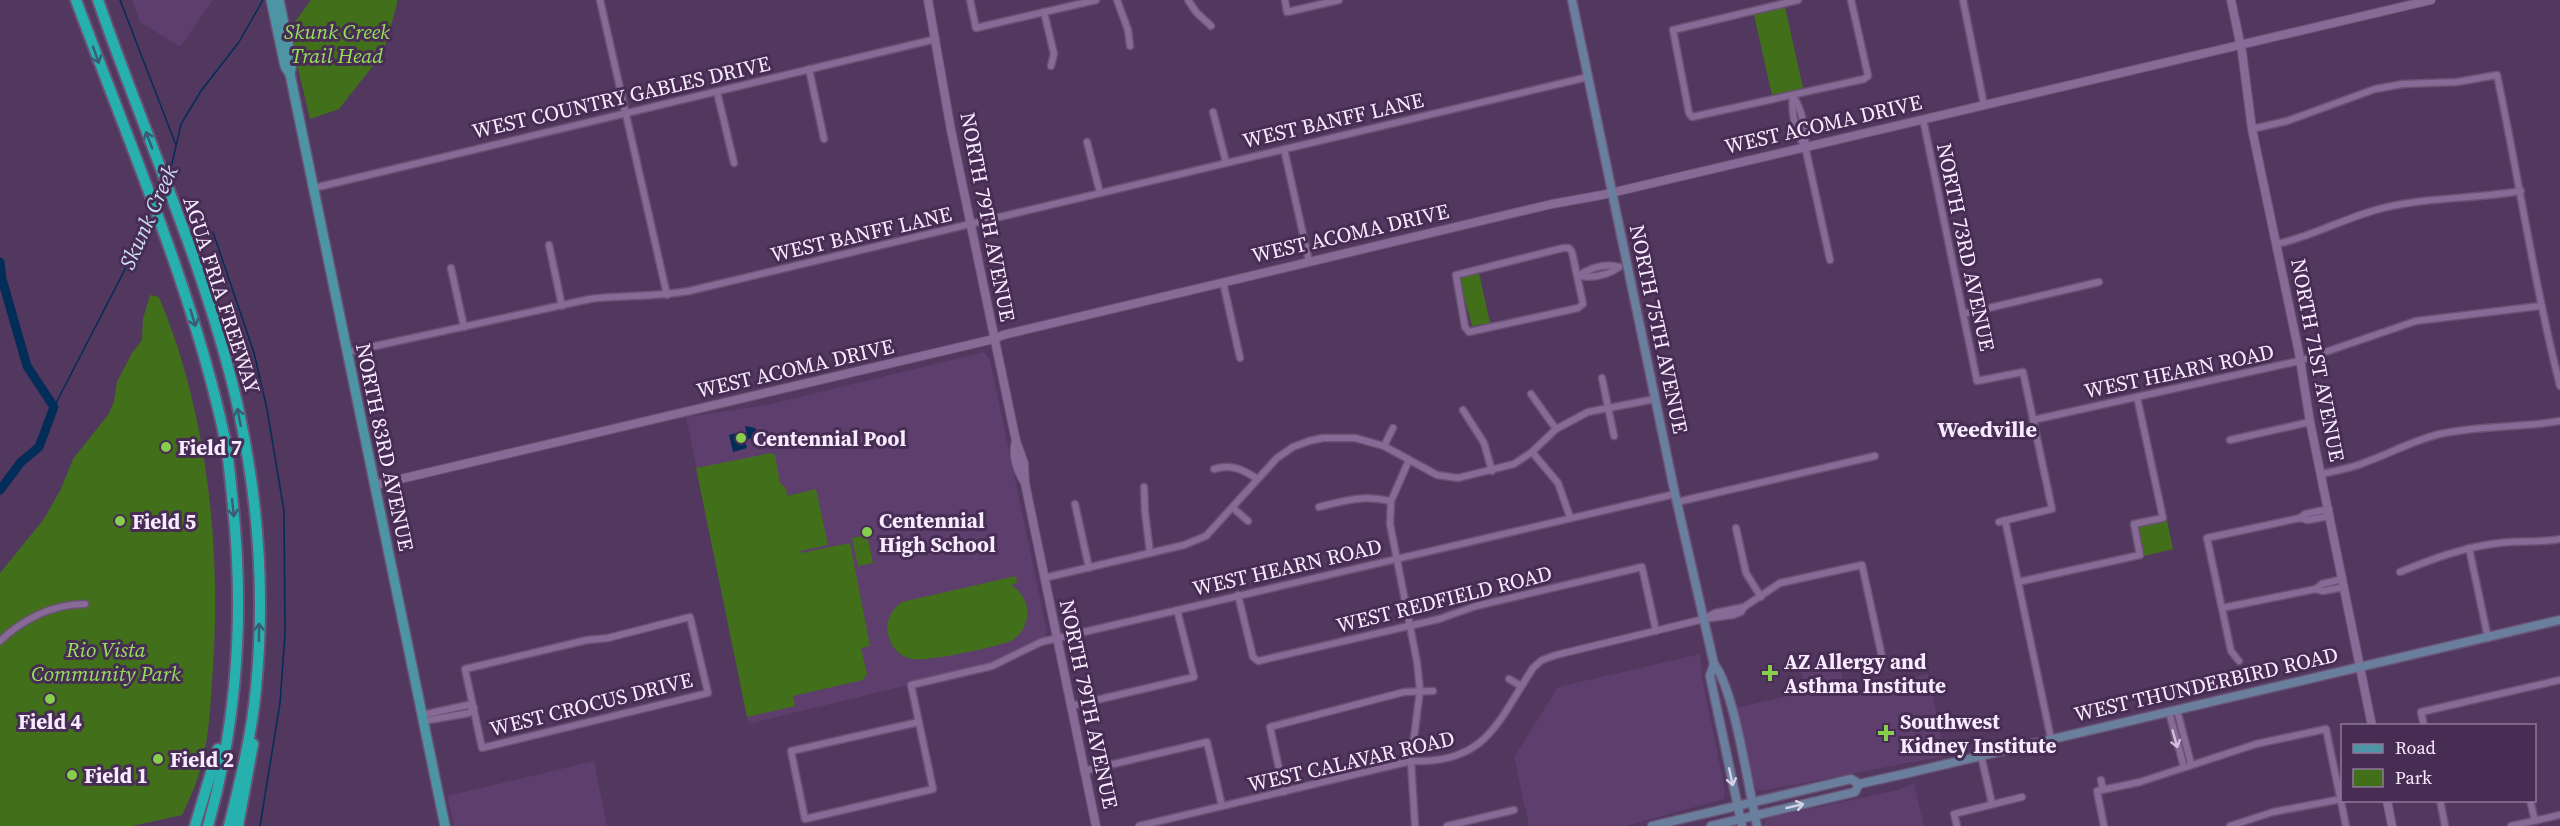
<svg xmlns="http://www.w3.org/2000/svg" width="2560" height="826" font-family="'Source Serif 4',serif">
<rect width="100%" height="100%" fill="#52375f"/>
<!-- built -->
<g fill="#5d3e6c">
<path d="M132 0H213L180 47 140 22Z"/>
<path d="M984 352 990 360 1047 632 1045 637 997 660 913 681 908 685 749 724 686 417 767 405Z"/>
<path d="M1700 654 1702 677 1725 791 1724 799 1626 826H1529L1514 757 1558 687Z"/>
<path d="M1838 659 1846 693 1928 674 1945 756 1761 791 1757 790 1753 783 1736 708 1805 692 1800 667Z"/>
<path d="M594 761 607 826H454L447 796Z"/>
<path d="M1914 783 1924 826H1762L1768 818 1898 790Z"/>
</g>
<!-- green -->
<g fill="#42701a">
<path d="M311 0H397V4L383 53 339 109 310 119 289 30Z"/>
<path d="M1785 7 1803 88 1772 95 1754 15Z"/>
<path d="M1479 273 1490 323 1472 326 1460 281 1463 277Z"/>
<path d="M150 295 159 297C209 417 222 554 212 682 210 714 208 746 198 777 194 790 188 802 182 815L132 826H0V573L44 519 61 489 73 459 108 415 114 402 117 382 132 353 142 340 143 319Z"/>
<path d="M771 453 775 455 780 483 786 488 787 496 816 489 828 545 800 551 801 553 850 543 870 646 861 648 867 674 863 680 793 696 795 706 747 717 696 468Z"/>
<path d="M2167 520 2173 549 2144 556 2138 526Z"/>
<path d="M867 535 873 563 858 566 852 538Z"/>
<path d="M1016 576 1017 583 1011 585C1032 598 1033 625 1013 640 999 647 926 662 912 659 900 657 890 646 888 634 885 621 892 609 902 602Z"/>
</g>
<!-- water -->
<path fill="#022d59" d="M745 426 755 428 761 436 745 440 747 448 733 452 729 435 742 432 744 436H747Z"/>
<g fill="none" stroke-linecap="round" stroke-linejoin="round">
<!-- stream -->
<g stroke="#022d59" stroke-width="1.5">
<path d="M120 0 176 145"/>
<path d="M169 177 181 124 201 91 239 42 263 0"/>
<path d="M159 202 164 190"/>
<path d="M213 232 254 353 267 409 284 511 285 634 280 703 260 826"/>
<path d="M54 407 152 217"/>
</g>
<!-- river -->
<path stroke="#022d59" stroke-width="9" d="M0 262 2 279 27 366 54 407 39 447 21 462 0 490"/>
<!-- minor casing -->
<g stroke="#695374" stroke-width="9">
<g id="minor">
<path d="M600 0 667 295"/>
<path d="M970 0 976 28 1096 0"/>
<path d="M1117 0 1128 30 1130 46"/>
<path d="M1188 0 1196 12 1211 26"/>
<path d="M1285 0 1287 12 1339 0"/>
<path d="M1798 0 1673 30 1689 113 1692 117 1864 79 1868 76 1867 71 1851 0"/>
<path d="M1963 0 1984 105"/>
<path d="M1044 12 1054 54 1051 66"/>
<path d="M809 69 824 139"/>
<path d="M717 92 734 163"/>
<path d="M1793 96C1802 109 1806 130 1805 146L1830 260"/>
<path d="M1793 96C1791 111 1795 133 1805 146"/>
<path d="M1213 112 1226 162"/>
<path d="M1923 119 1977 381 2023 372 2052 509 1999 522"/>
<path d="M2252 129 2287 121 2375 89 2403 84 2457 82 2497 75C2519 179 2534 283 2560 386"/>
<path d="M1087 142 1100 193"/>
<path d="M1284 149 1309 261"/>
<path d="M314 188 936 39"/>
<path d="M2277 244C2314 236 2346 217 2383 208 2427 197 2475 199 2521 191"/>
<path d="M549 245 562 306"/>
<path d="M1563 248H1569L1572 252 1583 304 1578 308 1469 332 1465 327 1456 275Z"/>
<path d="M451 268 464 327"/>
<path d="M1578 276C1590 268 1605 263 1619 267"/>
<path d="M1578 276C1592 278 1607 276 1619 267"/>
<path d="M1223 282 1240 358"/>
<path d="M1963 314 2099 282"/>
<path d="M348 352 590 299C623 295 656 297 689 291L1588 77"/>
<path d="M1602 378 1614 436"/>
<path d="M1531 394 1556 429"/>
<path d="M1463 410 1484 443 1492 471"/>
<path d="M2033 420 2299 361 2416 321 2540 306"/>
<path d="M2230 440 2310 422"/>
<path d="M1384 446 1393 428"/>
<path d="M1532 452 1558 483 1570 517"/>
<path d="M1409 460 1391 501 1390 524 1417 662 1420 690 1411 761 1415 826"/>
<path d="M1214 469C1231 464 1242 469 1256 478"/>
<path d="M2321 474C2336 471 2352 468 2366 462 2391 453 2414 440 2440 434 2479 425 2520 428 2560 421"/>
<path d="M1144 487 1145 512 1150 553"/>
<path d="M1677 502 1875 456"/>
<path d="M1075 504 1089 568"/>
<path d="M1319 507C1346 500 1363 495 1391 501"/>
<path d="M1233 508 1248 521"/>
<path d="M2300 518 2308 520 2330 516"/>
<path d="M2005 520 2051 739"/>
<path d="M1736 528 1746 573 1761 597"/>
<path d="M2469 548 2488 638"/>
<path d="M2400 572C2432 559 2464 547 2499 543 2519 540 2540 543 2560 539"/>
<path d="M1044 578 1184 545 1206 536 1277 458 1293 447 1309 441 1323 438H1355L1384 446 1437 475 1458 478 1514 464 1532 452 1556 429 1588 412 1655 399"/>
<path d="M2018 582 2140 555 2134 524 2163 518 2137 397"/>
<path d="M2316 589 2322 584 2343 579"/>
<path d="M1238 595 1253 657 1258 661 1439 619 1476 606 1642 567 1656 631"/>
<path d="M2222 608 2316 589 2323 591 2344 587"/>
<path d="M690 617 708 693 482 748 465 669 587 640 608 638Z"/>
<path d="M1707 617 1715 613 1744 607"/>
<path d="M0 641C23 619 53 604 85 604"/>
<path d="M2239 661 2231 651 2207 538 2300 518 2305 514 2329 509"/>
<path d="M1509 679 1521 686"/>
<path d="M1071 706 1194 677 1177 610"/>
<path d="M2177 710 2191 764"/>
<path d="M2169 712 2184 767"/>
<path d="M422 715 468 705 474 708"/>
<path d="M424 721 469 713 474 708"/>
<path d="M919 722 791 751 805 819 933 789 911 685 992 666 1041 642 1675 494"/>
<path d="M2424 726 2421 712 2560 680"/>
<path d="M1981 755 1992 804"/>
<path d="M1084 771 1207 742 1222 806"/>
<path d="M2101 780 2103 790"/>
<path d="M1284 792 1270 727 1404 692 1433 691"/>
<path d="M2440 800 2445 826"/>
<path d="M2530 800 2535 821"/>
<path d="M1139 826 1411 761C1486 764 1497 723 1533 668L1542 660 1556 655 1704 619 1733 615 1741 612 1744 607 1780 583 1862 565 1882 657"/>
<path d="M1447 826 1514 810"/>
<path d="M1957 826 1954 814 2022 797"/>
<path d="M2104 826 2097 791 2140 782 2256 744 2326 729 2346 826"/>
<path d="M2230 826 2273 812 2342 799"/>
<path d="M2511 826 2560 815"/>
</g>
</g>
<!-- tertiary casing -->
<g stroke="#695374" stroke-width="10">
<g id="tertiary">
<path d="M928 0 951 130 1016 441 1024 463 1025 483 1096 826"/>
<path d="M2231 0 2242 52 2252 129 2299 353 2310 422 2372 726"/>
<path d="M1016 441C1012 456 1017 470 1025 483"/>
<path d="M375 485 994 339 1003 335 1552 204 1602 195 2431 0"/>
<path d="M2387 800 2392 826"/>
</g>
</g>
<!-- secondary casing -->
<g stroke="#695374" stroke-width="11">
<g id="secondary">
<path d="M1572 0 1675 494 1714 664C1734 688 1749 790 1757 826"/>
<path d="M1714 664 1710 676 1742 826"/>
<path d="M1652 826 1851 779 1859 784 1904 774 2560 620"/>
<path d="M1711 826 1855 792 1859 784"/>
</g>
</g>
<!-- primary casing -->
<g stroke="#695374" stroke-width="12">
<g id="primary">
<path d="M271 0 285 66 290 74"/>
<path d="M279 0 292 63 290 74 445 826"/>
</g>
</g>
<!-- motorway casing -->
<g stroke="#695374" stroke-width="14">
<g id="motorway">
<path d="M76 0C129 143 193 290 225 439 229 461 231 484 233 506 244 613 237 723 208 826"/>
<path d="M98 0C144 134 205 265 237 403 258 495 265 594 256 688 252 734 240 781 229 826"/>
<path d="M195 826 218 749"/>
<path d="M238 826 253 744"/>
</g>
</g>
<!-- minor -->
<use href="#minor" stroke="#876a95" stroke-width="6"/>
<!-- tertiary -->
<use href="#tertiary" stroke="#876a95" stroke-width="8"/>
<!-- secondary -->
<use href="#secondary" stroke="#6a7f9d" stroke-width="8"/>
<!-- primary -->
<use href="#primary" stroke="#4d95a5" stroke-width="9"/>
<!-- motorway -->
<use href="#motorway" stroke="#26b1af" stroke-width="10"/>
</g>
<!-- one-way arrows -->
<defs><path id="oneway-shaft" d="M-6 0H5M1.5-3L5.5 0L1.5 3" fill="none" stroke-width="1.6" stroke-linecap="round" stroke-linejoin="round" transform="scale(1.5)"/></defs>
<g stroke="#3b5b74">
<use href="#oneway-shaft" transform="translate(96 55) rotate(70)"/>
<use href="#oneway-shaft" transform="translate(149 140) rotate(-111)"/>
<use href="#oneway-shaft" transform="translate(193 318) rotate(73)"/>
<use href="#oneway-shaft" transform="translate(239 417) rotate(-101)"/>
<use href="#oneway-shaft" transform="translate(233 508) rotate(84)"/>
<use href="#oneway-shaft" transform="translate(259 632) rotate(-89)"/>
</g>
<use stroke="#d0beda" href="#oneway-shaft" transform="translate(2175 739) rotate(74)"/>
<g stroke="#d4d0e6">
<use href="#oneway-shaft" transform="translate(1731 777) rotate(78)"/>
<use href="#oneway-shaft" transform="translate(1795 806) rotate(-13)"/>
</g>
<!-- markers -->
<g fill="#86cf4c" stroke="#472d54" stroke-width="2">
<circle cx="741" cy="438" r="6"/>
<circle cx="166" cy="447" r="6"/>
<circle cx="120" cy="521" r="6"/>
<circle cx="867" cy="532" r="6"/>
<path d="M1767 664h6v6h6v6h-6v6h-6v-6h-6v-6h6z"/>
<circle cx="50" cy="699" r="6"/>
<path d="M1883 724h6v6h6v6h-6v6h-6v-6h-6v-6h6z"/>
<circle cx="158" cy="759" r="6"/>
<circle cx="72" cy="775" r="6"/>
</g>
<g text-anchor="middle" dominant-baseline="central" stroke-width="6" stroke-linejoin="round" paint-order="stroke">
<!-- park labels -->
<g font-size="21" font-style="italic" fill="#96e15c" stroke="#472d54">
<text x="337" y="31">Skunk Creek<tspan x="337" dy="24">Trail Head</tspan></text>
<text x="106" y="649">Rio Vista<tspan x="106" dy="24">Community Park</tspan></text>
</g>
<!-- street labels -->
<g font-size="21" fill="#f8ebff" stroke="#472d54">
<text transform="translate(621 97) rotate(-13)">WEST COUNTRY GABLES DRIVE</text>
<text transform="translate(1333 120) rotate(-13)">WEST BANFF LANE</text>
<text transform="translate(1823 124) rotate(-13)">WEST ACOMA DRIVE</text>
<text transform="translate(988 217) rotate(79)">NORTH 79TH AVENUE</text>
<text transform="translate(1350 233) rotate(-13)">WEST ACOMA DRIVE</text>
<text transform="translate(861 234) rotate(-13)">WEST BANFF LANE</text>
<text transform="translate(1966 247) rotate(78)">NORTH 73RD AVENUE</text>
<text transform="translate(222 295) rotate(72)">AGUA FRIA FREEWAY</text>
<text transform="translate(1659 329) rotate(78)">NORTH 75TH AVENUE</text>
<text transform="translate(2318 360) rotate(79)">NORTH 71ST AVENUE</text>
<text transform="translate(795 368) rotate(-13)">WEST ACOMA DRIVE</text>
<text transform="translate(2179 371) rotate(-12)">WEST HEARN ROAD</text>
<text transform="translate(385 447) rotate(78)">NORTH 83RD AVENUE</text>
<text transform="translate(1287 567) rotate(-13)">WEST HEARN ROAD</text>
<text transform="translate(1444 599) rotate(-14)">WEST REDFIELD ROAD</text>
<text transform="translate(2206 684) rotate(-13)">WEST THUNDERBIRD ROAD</text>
<text transform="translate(591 704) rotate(-14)">WEST CROCUS DRIVE</text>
<text transform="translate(1089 704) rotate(78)">NORTH 79TH AVENUE</text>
<text transform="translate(1351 761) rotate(-13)">WEST CALAVAR ROAD</text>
</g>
<!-- poi labels -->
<g font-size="21" font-weight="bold" fill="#f8ebff" stroke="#472d54" text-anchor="start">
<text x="753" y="438">Centennial Pool</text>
<text x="178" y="447">Field 7</text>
<text x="879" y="520">Centennial<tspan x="879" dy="24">High School</tspan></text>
<text x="132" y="521">Field 5</text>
<text x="1784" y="661">AZ Allergy and<tspan x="1784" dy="24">Asthma Institute</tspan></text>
<text x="50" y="721" text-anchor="middle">Field 4</text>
<text x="1900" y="721">Southwest<tspan x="1900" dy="24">Kidney Institute</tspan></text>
<text x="170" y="759">Field 2</text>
<text x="84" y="775">Field 1</text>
</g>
<!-- water labels -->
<g font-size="22" font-style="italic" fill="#cee1f7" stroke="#472d54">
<text transform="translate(148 217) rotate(-66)">Skunk Creek</text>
</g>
<!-- neighbourhood labels -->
<g font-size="22" font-weight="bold" fill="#f8ebff" stroke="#472d54">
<text x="1987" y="429">Weedville</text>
</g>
</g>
<!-- legend -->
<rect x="2341" y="724" width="195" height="78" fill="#472d54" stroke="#8e7998" stroke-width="1.5"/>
<rect x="2353" y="744" width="30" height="9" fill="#4d95a5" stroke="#8e7998" stroke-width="1.5"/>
<text x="2395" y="754" font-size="18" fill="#f8ebff">Road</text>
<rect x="2353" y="769" width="30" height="18" fill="#42701a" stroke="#8e7998" stroke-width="1.5"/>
<text x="2395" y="784" font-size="18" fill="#f8ebff">Park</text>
</svg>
